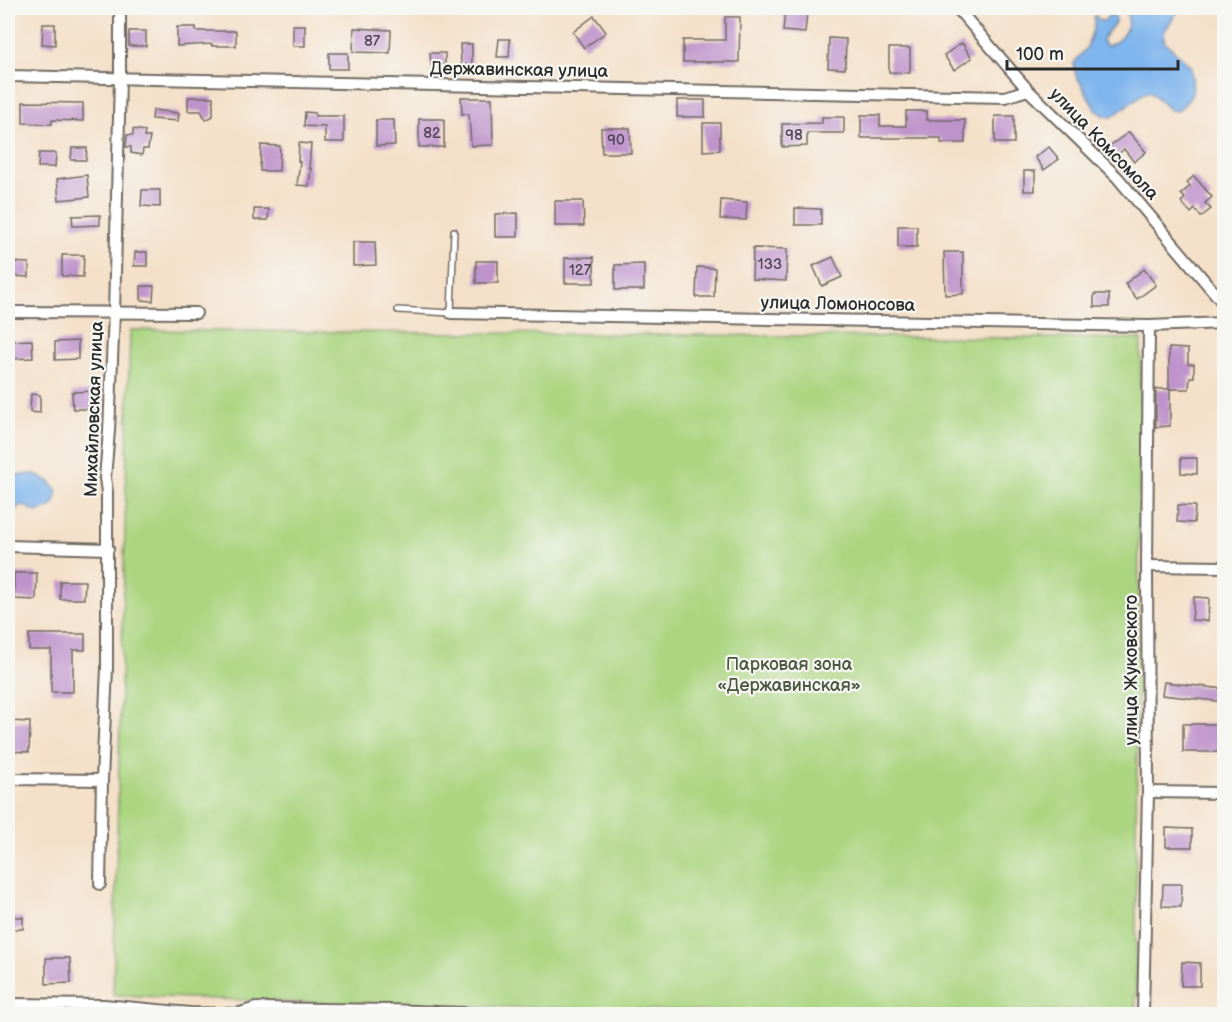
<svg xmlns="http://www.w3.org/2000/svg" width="1232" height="1022" font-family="'Balsamiq Sans',sans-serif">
<rect width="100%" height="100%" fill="#f6f6f2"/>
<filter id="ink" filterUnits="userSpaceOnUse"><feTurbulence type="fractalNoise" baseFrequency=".0167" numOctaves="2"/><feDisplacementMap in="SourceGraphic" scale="12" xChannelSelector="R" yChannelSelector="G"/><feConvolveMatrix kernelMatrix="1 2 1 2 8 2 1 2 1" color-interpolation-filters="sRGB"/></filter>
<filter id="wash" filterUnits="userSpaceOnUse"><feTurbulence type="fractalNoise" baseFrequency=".008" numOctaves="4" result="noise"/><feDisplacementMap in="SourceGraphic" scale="24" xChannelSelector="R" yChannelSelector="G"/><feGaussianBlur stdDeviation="1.35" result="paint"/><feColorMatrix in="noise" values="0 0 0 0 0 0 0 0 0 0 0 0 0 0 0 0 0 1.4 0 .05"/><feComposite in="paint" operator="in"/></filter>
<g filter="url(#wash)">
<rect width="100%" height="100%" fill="#f4e0c8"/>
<!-- green -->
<path fill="#acd581" stroke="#6c8056" stroke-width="1.5" d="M130 330 1141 339 1136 844V1010L873 1014 347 1004 113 995Z"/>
<!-- water -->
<g fill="#7fb5ed" stroke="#55708c" stroke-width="1.5">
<path d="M1125 8H1180L1164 32V41L1191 67C1193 92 1197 94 1177 111L1170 110 1150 91 1144 93 1112 117 1105 116 1095 109 1075 73 1074 63 1087 47 1094 26V17L1095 15 1100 21H1104L1112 12 1116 19 1114 24 1102 39 1103 43 1107 46C1123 41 1134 23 1125 8Z"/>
<path d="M35 474 50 482 57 491C57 507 50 508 36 512L24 505 18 506 17 509H11L8 504V481L17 475Z"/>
</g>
<g id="blocks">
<!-- building -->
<g fill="#be92cb">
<path d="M785 9 807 12 805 33 783 31Z"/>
<path d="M594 16 606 32 584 48 573 32Z"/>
<path d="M725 17H740L739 62H683V40H725Z"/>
<path d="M43 24H55V45L42 44Z"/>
<rect x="293" y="25" width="12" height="21"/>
<path d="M177 27H196V31H236V46H212V44L177 46Z"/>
<path d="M354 28 391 30 390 53 353 52Z"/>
<rect x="129" y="31" width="17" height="15"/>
<path d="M829 38 846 39 845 69 828 68Z"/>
<path d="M499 39H510L509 57H497Z"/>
<path d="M962 43 972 58 954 70 944 55Z"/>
<path d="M460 44H472V65H461Z"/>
<path d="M889 48H910V73L889 72Z"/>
<rect x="329" y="53" width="19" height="16"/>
<path d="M430 53H445V65H431Z"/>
<path d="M188 97H213V116L206 120 201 111H188Z"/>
<path d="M461 97H470V98H492L493 145 471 146 469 114H462Z"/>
<rect x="677" y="100" width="28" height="17"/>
<path d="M23 102 83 103V121L52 120V124L23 123Z"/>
<path d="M153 110 179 113 178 121 152 119Z"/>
<path d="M906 111H927V120H965V143H941V138H861V115H880V126H906Z"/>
<path d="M305 112 315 113V116H344V142H325V127L304 126Z"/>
<rect x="995" y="116" width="19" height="27"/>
<path d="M822 117H844V133H807V146L782 147V124L822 123Z"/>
<rect x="419" y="119" width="25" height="28"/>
<path d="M376 120H394L395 145 376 146Z"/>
<path d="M703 123H720V150L703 151Z"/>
<path d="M601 128H630L631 153H602Z"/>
<path d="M133 129 145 131 144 137H150L148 149H143L142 155 131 153V147H126L127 135H133Z"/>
<path d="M1129 132 1146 152 1134 162 1124 149 1112 160 1104 150Z"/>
<path d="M299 143 311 144 309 168H311L309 186 297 185 300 162 298 161Z"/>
<path d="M261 145 280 146 279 171H260Z"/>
<path d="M1049 147 1059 159 1044 170 1035 157Z"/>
<path d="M72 148H87L86 160H71Z"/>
<path d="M39 153H56L55 167H38Z"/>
<rect x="1024" y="171" width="11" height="20"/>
<path d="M87 175 89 197 59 200 57 179Z"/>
<path d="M1194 176 1212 197 1205 203 1211 209 1201 217 1195 209 1191 213 1181 202 1185 198 1181 194 1190 186 1187 182Z"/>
<path d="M142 190H160V207L141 206Z"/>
<path d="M721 200 747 202 746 220 720 219Z"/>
<path d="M555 201H583L584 226H555Z"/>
<path d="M795 208 821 209V225H795Z"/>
<path d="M254 209H269L268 220H254Z"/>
<path d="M518 213V237H495V214Z"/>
<path d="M100 215V225L73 226 72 216Z"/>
<rect x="898" y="226" width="19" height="21"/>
<path d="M353 242H375L376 265 353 266Z"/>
<path d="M753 248 787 249 786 281 752 279Z"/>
<path d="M135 252H147V266H134Z"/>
<path d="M944 252H963V294L945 295Z"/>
<path d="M62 255H84L83 277 62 276Z"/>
<path d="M594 257V283H565V258Z"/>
<path d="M833 257 842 277 822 286 813 266Z"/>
<rect x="476" y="261" width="22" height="22"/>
<path d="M8 262 29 263V277L8 276Z"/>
<path d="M644 264V290H615V265Z"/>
<path d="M697 267 715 268 714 297H696Z"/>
<path d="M1144 269 1156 285 1137 299 1125 284Z"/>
<path d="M141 286H154L153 301 141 300Z"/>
<rect x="1094" y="294" width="15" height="13"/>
<path d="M32 340 33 358 10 359 9 341Z"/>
<path d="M78 341V359L55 360V342Z"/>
<path d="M1169 348 1188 349V364H1194V377H1190L1189 389H1170V426L1156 427V389H1169Z"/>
<path d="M96 391V409H73L72 392Z"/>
<path d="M31 394 40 395V413L30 412Z"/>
<path d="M1181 458H1197V474L1181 473Z"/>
<path d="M1178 505 1195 506 1194 523 1177 522Z"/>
<path d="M14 573H37L36 600 14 599Z"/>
<path d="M60 581H85L84 599H60Z"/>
<path d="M1194 597 1209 598 1208 621 1192 620Z"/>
<path d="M29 634H85V650H73V692H51V650H29Z"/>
<path d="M1164 682 1224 689V702L1162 695Z"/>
<path d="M8 721 30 722 29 752 8 751Z"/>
<rect x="1183" y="724" width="39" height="28"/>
<path d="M1166 828 1192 829V847H1166Z"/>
<path d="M1163 884H1182L1181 907 1162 906Z"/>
<path d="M8 917H23V929H9Z"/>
<path d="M46 958H70L71 983 46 984Z"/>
<path d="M1182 962 1200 963V986H1181Z"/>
</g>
</g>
</g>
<g filter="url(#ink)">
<use href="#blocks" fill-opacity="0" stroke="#716a62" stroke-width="1.5"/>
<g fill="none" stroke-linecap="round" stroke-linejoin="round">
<!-- service casing -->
<g stroke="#716a62" stroke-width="8">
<path id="service" d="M398 310 451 313 454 231"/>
</g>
<!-- minor casing -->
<g stroke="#716a62" stroke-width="14">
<g id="minor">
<path d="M957 8 1028 90 1117 177 1224 304"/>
<path d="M8 76 1005 97 1028 90"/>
<path d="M8 312 196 313"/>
<path d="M451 313 1149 326 1224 323"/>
<path d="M8 546 108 549"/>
<path d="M1147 566 1224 567"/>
<path d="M8 779 102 780"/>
<path d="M1148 792 1224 793"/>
<path d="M100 884 102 780 107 668V492L105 478 109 431 114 313 120 78V8"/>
<path d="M8 1004 104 1005 190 1013 237 1014 256 1008 389 1010 486 1014"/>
<path d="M637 1014H658"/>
<path d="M1143 1014 1148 792 1147 566 1149 326"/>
</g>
</g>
<!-- service -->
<use href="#service" stroke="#fff" stroke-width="5"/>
<!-- minor -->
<use href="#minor" stroke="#fff" stroke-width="10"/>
</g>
</g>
<g text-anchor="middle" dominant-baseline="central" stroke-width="4.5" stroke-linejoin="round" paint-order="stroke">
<!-- number labels -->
<g font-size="15" fill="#504553">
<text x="372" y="41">87</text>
<text x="432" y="133">82</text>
<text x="794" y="135">98</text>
<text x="616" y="140">90</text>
<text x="770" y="264">133</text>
<text x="580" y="270">127</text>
</g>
<!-- street labels -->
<g font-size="18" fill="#2b2b2b" stroke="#f6f6f2">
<text transform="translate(519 70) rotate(1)">Державинская улица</text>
<text transform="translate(1104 144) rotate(46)">улица Комсомола</text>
<text transform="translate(838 304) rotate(1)">улица Ломоносова</text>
<text transform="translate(94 409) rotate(-88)">Михайловская улица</text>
<text transform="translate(1131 670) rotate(-90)">улица Жуковского</text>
</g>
<!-- park labels -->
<g font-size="18" fill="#4b5640" stroke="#f6f6f2">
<text x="789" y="664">Парковая зона<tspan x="789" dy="21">«Державинская»</tspan></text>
</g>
</g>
<!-- margin -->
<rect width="1232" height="1022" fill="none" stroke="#f6f6f2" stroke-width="30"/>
<!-- scale -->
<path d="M1007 60v9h171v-9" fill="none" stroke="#2b2b2b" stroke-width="3"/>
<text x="1016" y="60" font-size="18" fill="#2b2b2b" stroke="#f6f6f2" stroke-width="4.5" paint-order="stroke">100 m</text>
</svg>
